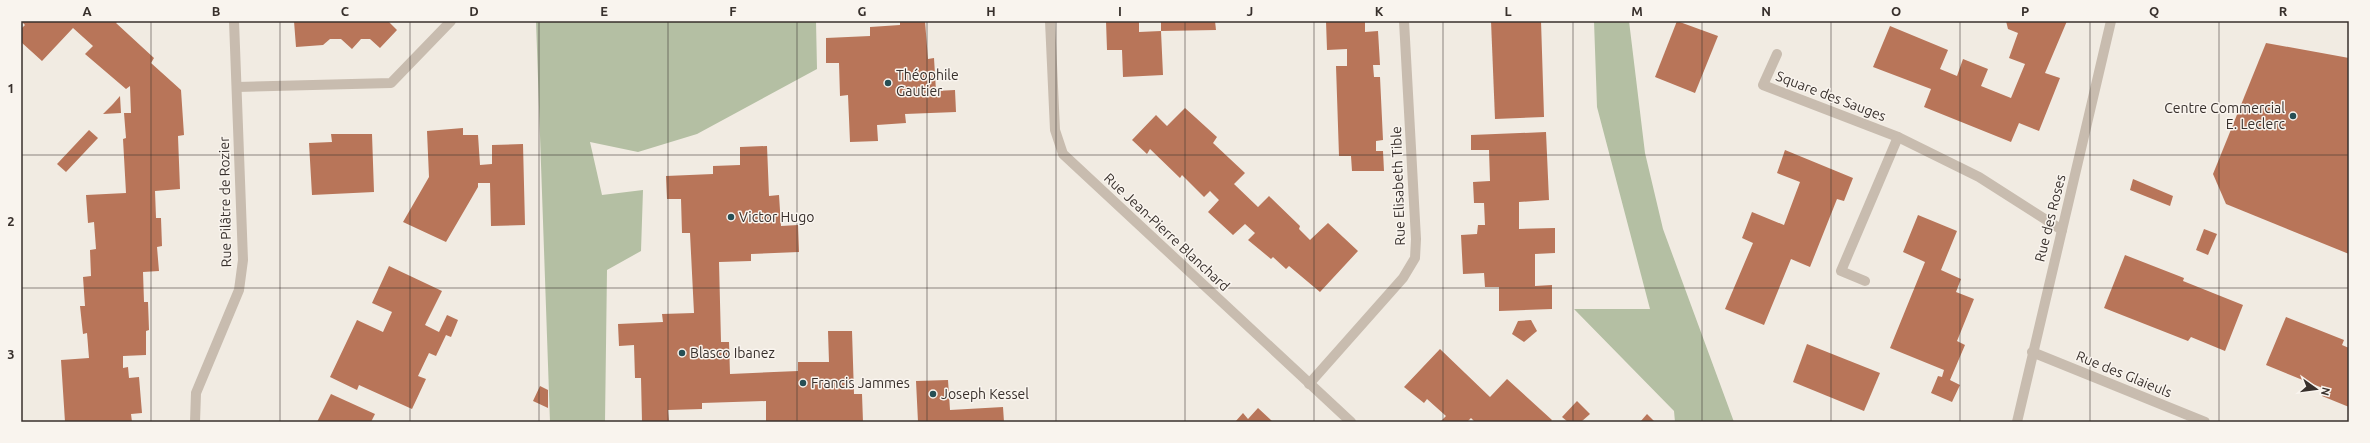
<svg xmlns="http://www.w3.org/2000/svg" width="2370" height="443" font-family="Ubuntu,sans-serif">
<rect width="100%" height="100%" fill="#f1ebe2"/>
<!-- green -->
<g fill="#b4bfa3">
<path d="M536 21H816L817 69 697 134 638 152 590 142 602 195 643 190 641 251 607 270 605 422H550Z"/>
<path d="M1594 21H1629L1645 153 1663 229 1734 422H1675L1674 411 1574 309H1650L1597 107Z"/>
</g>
<!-- building -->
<g fill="#b87559">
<path d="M21 21H118L116 23 154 58 151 63 181 90 184 135 178 136 180 189 155 191 156 218H161L162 246 157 247 159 271 143 272 144 302H148L149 330 146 331V355L123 356V368L128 367 129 378 139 377 142 413 131 414 132 422H65L61 360 89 358 87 333 83 334 80 306H85L83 277 91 276 90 250 96 249 94 222 88 223 86 195 126 193 123 139 126 138 124 113H131L130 86 126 89 85 54 93 46 73 28 42 61 21 42V29L25 25Z"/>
<path d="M294 21H388L397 30 380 48 370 39H361L352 49 341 39H330L323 45 296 47Z"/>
<path d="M900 21H925L928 59 934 58 936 91 955 90 956 112 905 114 906 123 877 125 878 141 850 142 848 95 840 96 839 63H826V38L870 36V27L900 25Z"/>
<path d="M1106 21H1139V32L1161 31 1163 75 1123 77 1122 50H1107Z"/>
<path d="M1161 21H1215L1216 30 1161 31Z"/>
<path d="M1326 21H1365V32L1378 31 1380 65H1373L1374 77H1380L1383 140 1376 141V151H1383L1384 171H1352L1351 156H1339L1336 66H1347V49L1327 50Z"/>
<path d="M1491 21H1541L1544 117 1495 119Z"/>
<path d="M1677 21 1718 36 1695 93 1655 77Z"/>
<path d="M2006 21H2067L2045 73 2060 78 2039 131 2019 123 2011 142 1924 107 1931 89 1873 67 1890 26 1948 50 1940 69 1957 76 1963 59 1988 69 1981 86 2011 98 2025 64 2009 58 2018 33 2008 29Z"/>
<path d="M2266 43 2349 58V254L2226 204 2213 174Z"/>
<path d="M120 96 121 113 103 114 113 104Z"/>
<path d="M1185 108 1217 137 1213 143 1245 173 1234 184 1258 207 1269 196 1300 226 1299 229 1310 240 1328 223 1358 251 1320 292 1289 266 1286 269 1273 257 1271 259 1248 240 1255 233 1245 224 1233 235 1208 212 1219 200 1210 191 1204 197 1182 175 1180 178 1150 149 1147 154 1132 140 1156 115 1167 126Z"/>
<path d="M463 128V135H478L480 165 492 164V145L523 144 525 225 491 226 490 183H478V187L446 242 403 222 429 177 427 131Z"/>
<path d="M89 130 98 138 66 172 57 164Z"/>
<path d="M1546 132 1549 200 1519 202V229L1555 228V253L1535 254V286L1552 285V309L1499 311V287H1485L1484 273 1463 274 1461 235 1477 234 1478 225H1485L1484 203H1474L1473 182 1490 181 1489 150H1471V135Z"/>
<path d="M331 134H372L374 192 312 195 309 143 332 142Z"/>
<path d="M767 146 769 196 779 195 781 226 798 225 799 252 751 254V261L719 262 721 342H729L730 374 798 371V362H829L828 331H852L854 394H862L863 422H766V401L702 403V409L668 410 669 422H642L641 378H635L634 345 619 346 618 324 663 322 662 314 694 313 690 233H682L681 199H667L666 176 713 174V166L740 165V147Z"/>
<path d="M1785 150 1853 178 1844 201 1837 199 1810 267 1791 259 1764 325 1725 309 1753 243 1742 238 1752 212 1784 225 1800 182 1777 173Z"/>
<path d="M2133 179 2173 196 2170 206 2130 190Z"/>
<path d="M1918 215 1957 231 1941 270 1961 279 1956 292 1974 299 1957 341 1965 345 1950 380 1960 385 1952 402 1931 393 1938 376 1942 377 1944 370 1890 348 1925 262 1903 252Z"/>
<path d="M2204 229 2217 234 2208 255 2196 250Z"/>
<path d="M2125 255 2184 278 2183 281 2243 305 2225 351 2191 337 2188 341 2104 308Z"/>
<path d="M389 266 442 291 425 325 439 332 447 315 458 320 451 337 446 335 436 356 429 353 418 376 426 379 412 409 359 385 357 390 330 377 357 320 383 332 392 312 372 303Z"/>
<path d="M2286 317 2344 340 2342 345 2349 348V407L2322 396 2325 389 2266 365Z"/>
<path d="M1531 320 1537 331 1524 342 1512 334 1518 321Z"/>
<path d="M1807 344 1880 373 1864 411 1793 382Z"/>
<path d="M1440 349 1490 397 1507 379 1552 420 1550 422H1475L1471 418 1467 422H1440L1446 416 1427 399 1424 403 1404 387Z"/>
<path d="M948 380 950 410 1003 407 1004 422H918L916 381Z"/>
<path d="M540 386 548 390V408L533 401Z"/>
<path d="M331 394 375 414 371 422H317Z"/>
<path d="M1577 401 1590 414 1581 422H1568L1562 417Z"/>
<path d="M1258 408 1273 422H1235L1243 413 1248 419Z"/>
<path d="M1647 414 1655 422H1640Z"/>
</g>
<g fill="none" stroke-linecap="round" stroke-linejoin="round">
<!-- minor -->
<g stroke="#c8bcaf" stroke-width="10">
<path d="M1050 21 1055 130 1063 154 1351 422"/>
<path d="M1777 54 1763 85 1898 137 1979 177 2062 230"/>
<path d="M237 87 391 83 451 21"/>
<path d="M1865 281 1841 271 1898 137"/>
<path d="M2032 352 2205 422"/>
<path d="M1309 384 1403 278 1415 258 1416 239 1404 21"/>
<path d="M195 422 196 393 239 290 243 260 234 21"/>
<path d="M2017 422 2111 21"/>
</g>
</g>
<!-- grid -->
<path fill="none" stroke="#38302c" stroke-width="1" stroke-opacity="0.55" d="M151 21V422M280 21V422M410 21V422M539 21V422M668 21V422M797 21V422M927 21V422M1056 21V422M1185 21V422M1314 21V422M1443 21V422M1573 21V422M1702 21V422M1831 21V422M1960 21V422M2090 21V422M2219 21V422M21 155H2349M21 288H2349"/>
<!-- markers -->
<g fill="#264f55" stroke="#f9f4ee" stroke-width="1.5">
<circle cx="888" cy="83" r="4"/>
<circle cx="2293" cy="116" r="4"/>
<circle cx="731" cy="217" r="4"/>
<circle cx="682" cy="353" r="4"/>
<circle cx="803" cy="383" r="4"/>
<circle cx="933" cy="394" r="4"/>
</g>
<g text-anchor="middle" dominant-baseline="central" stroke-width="3" stroke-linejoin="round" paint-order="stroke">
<!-- poi labels -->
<g font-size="14" fill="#38302c" stroke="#f9f4ee" text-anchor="start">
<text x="896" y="75">Théophile<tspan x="896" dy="16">Gautier</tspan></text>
<text x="2285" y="108" text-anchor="end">Centre Commercial<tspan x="2285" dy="16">E. Leclerc</tspan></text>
<text x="739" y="217">Victor Hugo</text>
<text x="690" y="353">Blasco Ibanez</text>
<text x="811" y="383">Francis Jammes</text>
<text x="941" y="394">Joseph Kessel</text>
</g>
<!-- street labels -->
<g font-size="14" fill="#38302c" stroke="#f9f4ee">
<text transform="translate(1831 96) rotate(21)">Square des Sauges</text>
<text transform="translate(1398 186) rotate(-92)">Rue Elisabeth Tible</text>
<text transform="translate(225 202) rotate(-91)">Rue Pilâtre de Rozier</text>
<text transform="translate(2050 218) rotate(-76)">Rue des Roses</text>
<text transform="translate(1167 232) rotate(43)">Rue Jean-Pierre Blanchard</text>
<text transform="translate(2124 374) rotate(22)">Rue des Glaieuls</text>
</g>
</g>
<!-- border -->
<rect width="2370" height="443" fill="none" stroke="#f9f4ee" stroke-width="44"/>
<!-- north arrow -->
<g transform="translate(2316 389) rotate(104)" stroke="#f9f4ee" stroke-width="3" paint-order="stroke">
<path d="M0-3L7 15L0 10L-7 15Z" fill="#38302c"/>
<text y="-6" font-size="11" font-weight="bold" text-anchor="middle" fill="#38302c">N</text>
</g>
<rect x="22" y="22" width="2326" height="399" fill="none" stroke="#38302c" stroke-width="1.5"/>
<g font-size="13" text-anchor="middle" font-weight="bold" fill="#38302c">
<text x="87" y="16">A</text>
<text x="216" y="16">B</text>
<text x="345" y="16">C</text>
<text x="474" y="16">D</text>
<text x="604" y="16">E</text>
<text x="733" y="16">F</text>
<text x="862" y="16">G</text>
<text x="991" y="16">H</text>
<text x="1120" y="16">I</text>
<text x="1250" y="16">J</text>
<text x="1379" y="16">K</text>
<text x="1508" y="16">L</text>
<text x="1637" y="16">M</text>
<text x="1766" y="16">N</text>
<text x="1896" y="16">O</text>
<text x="2025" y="16">P</text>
<text x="2154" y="16">Q</text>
<text x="2283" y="16">R</text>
<text x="11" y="93">1</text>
<text x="11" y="226">2</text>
<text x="11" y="359">3</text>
</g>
</svg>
